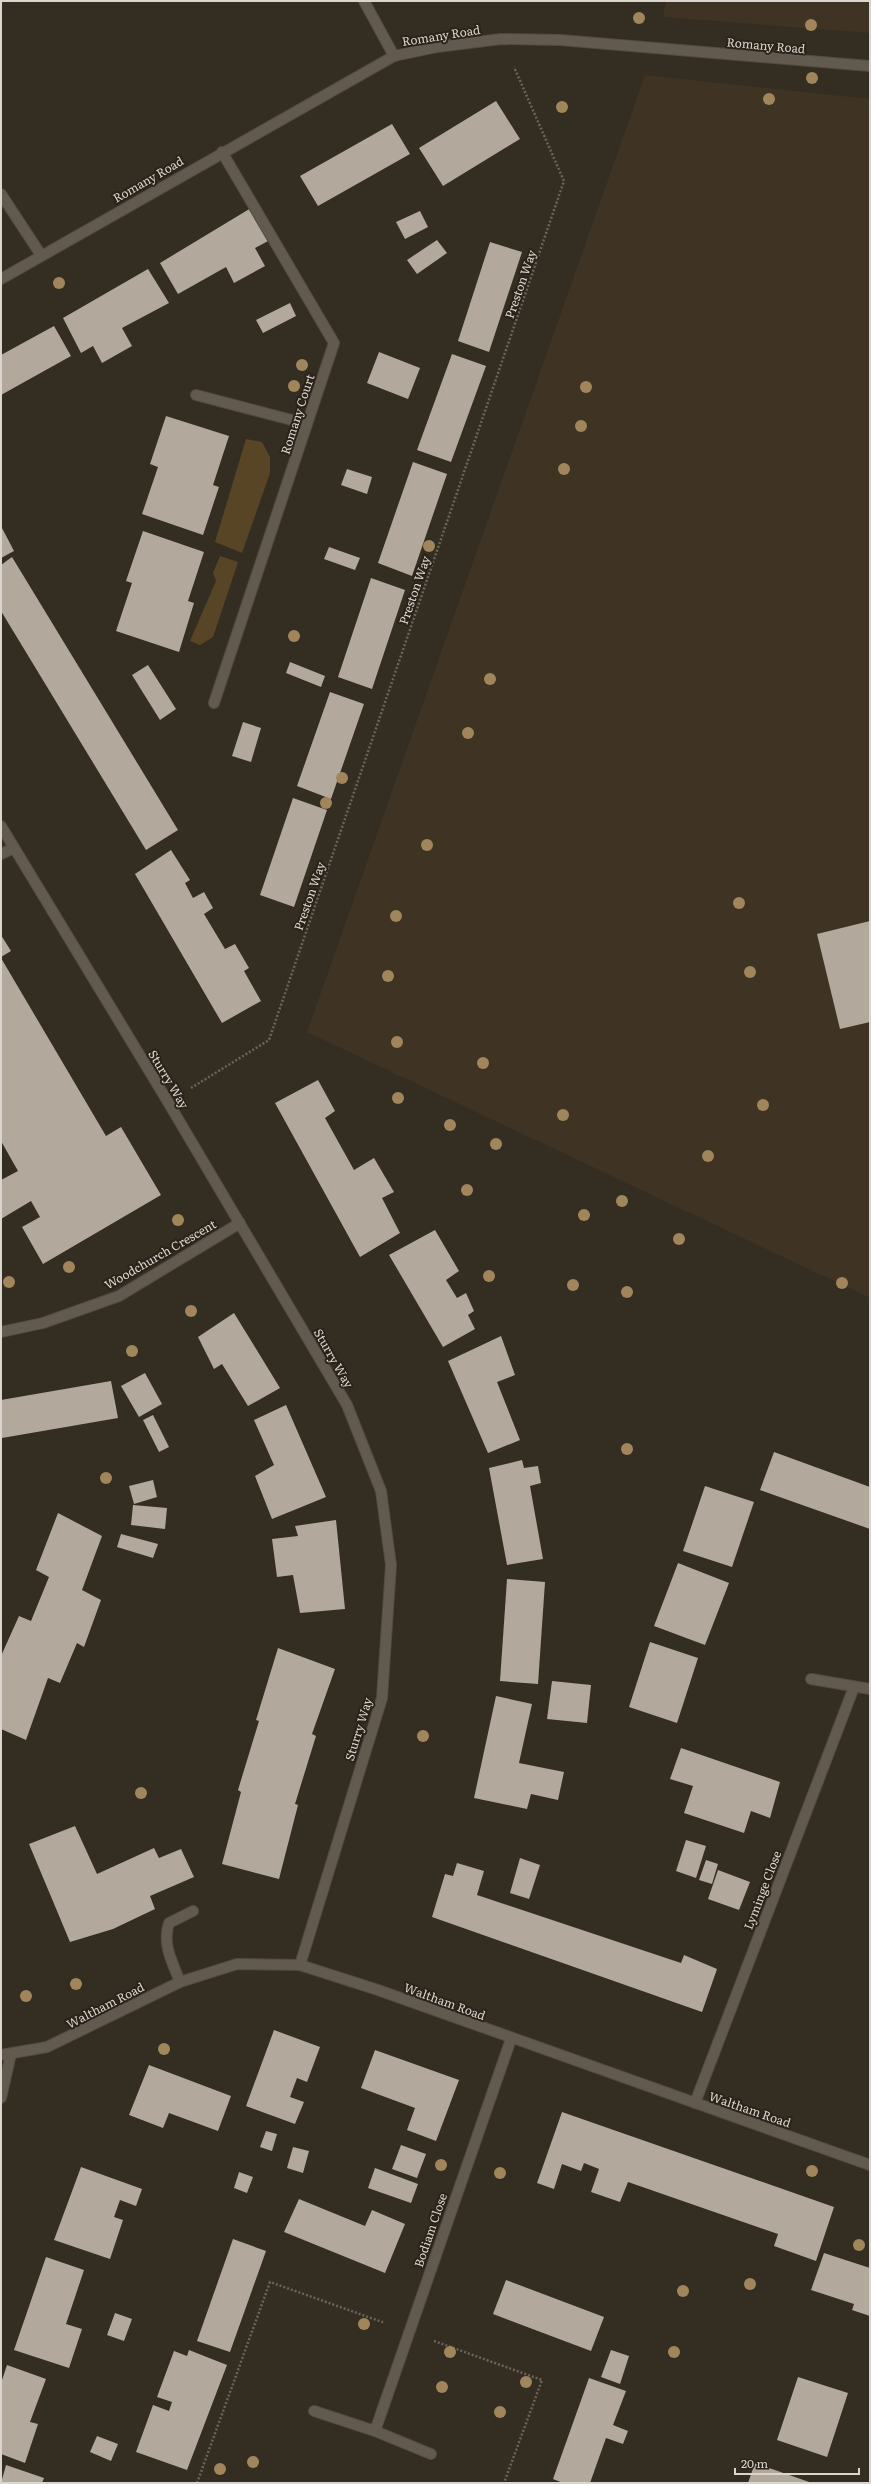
<svg xmlns="http://www.w3.org/2000/svg" width="871" height="2484" font-family="Literata,serif">
<rect width="100%" height="100%" fill="#342d22"/>
<!-- built -->
<g fill="#3f3423">
<path d="M666 1H870V33L663 17Z"/>
<path d="M645 75 870 99V1298L307 1032Z"/>
</g>
<!-- green -->
<g fill="#584526">
<path d="M246 439 262 442 270 457V473L242 553 215 542Z"/>
<path d="M220 556 238 562 213 637 200 645 190 641 216 581 213 573Z"/>
</g>
<!-- building -->
<g fill="#b2a99c">
<path d="M496 101 520 139 443 186 419 148Z"/>
<path d="M392 124 410 154 318 206 300 176Z"/>
<path d="M251 208 270 240 255 248 265 266 234 283 226 267 178 294 160 263Z"/>
<path d="M420 211 428 227 405 239 396 222Z"/>
<path d="M437 240 447 253 417 274 407 260Z"/>
<path d="M490 242 522 252 489 352 458 341Z"/>
<path d="M148 269 169 303 122 328 132 346 102 363 93 346 81 353 63 318Z"/>
<path d="M290 303 296 316 263 333 256 320Z"/>
<path d="M54 326 71 356 1 395V355Z"/>
<path d="M379 352 420 368 408 399 367 383Z"/>
<path d="M452 354 486 366 451 462 417 450Z"/>
<path d="M166 416 229 436 213 485 219 487 203 535 142 514 158 467 150 464Z"/>
<path d="M413 462 447 474 412 576 378 563Z"/>
<path d="M347 469 372 477 367 494 341 485Z"/>
<path d="M2 528 14 551 1 558V529Z"/>
<path d="M143 531 204 552 188 601 194 603 179 652 116 631 132 583 126 581Z"/>
<path d="M329 547 360 558 355 570 324 559Z"/>
<path d="M12 557 178 830 146 850 1 611V565Z"/>
<path d="M371 578 405 590 372 689 338 677Z"/>
<path d="M290 662 325 676 321 687 286 673Z"/>
<path d="M148 665 176 709 160 720 132 675Z"/>
<path d="M330 692 364 704 331 799 297 786Z"/>
<path d="M243 722 261 728 251 762 232 756Z"/>
<path d="M293 798 327 810 294 907 260 895Z"/>
<path d="M171 850 190 880 185 883 193 898 204 892 213 908 204 914 225 949 235 944 249 968 244 971 261 1001 222 1023 135 874Z"/>
<path d="M870 921V1022L840 1029 817 934Z"/>
<path d="M1 935 11 951 1 957Z"/>
<path d="M1 958 106 1136 121 1127 161 1195 43 1264 22 1227 40 1217 31 1201 1 1219V1180L18 1171 1 1141Z"/>
<path d="M318 1080 335 1111 325 1118 354 1170 374 1158 394 1192 382 1198 400 1233 360 1257 275 1103Z"/>
<path d="M435 1230 459 1271 446 1280 457 1298 466 1293 474 1311 468 1315 475 1329 443 1347 389 1255Z"/>
<path d="M234 1313 280 1388 248 1406 222 1364 214 1369 198 1337Z"/>
<path d="M501 1336 515 1375 497 1382 520 1440 488 1453 448 1361Z"/>
<path d="M145 1373 162 1404 139 1417 121 1386Z"/>
<path d="M111 1381 118 1418 2 1438 1 1400Z"/>
<path d="M286 1405 326 1497 272 1519 255 1476 274 1465 254 1420Z"/>
<path d="M153 1415 169 1447 159 1452 143 1420Z"/>
<path d="M774 1452 870 1487V1529L760 1490Z"/>
<path d="M522 1460 524 1468 538 1466 541 1483 530 1486 543 1559 507 1565 489 1468Z"/>
<path d="M153 1480 157 1497 134 1504 129 1486Z"/>
<path d="M705 1486 754 1502 732 1567 683 1551Z"/>
<path d="M133 1505 167 1508 165 1529 131 1525Z"/>
<path d="M58 1513 102 1536 82 1590 101 1600 84 1647 77 1643 60 1683 48 1678 26 1740 1 1729V1656L19 1616 31 1621 49 1577 36 1570Z"/>
<path d="M336 1520 345 1609 300 1613 293 1575 277 1577 272 1539 298 1536 295 1526Z"/>
<path d="M121 1534 158 1544 153 1558 117 1547Z"/>
<path d="M678 1563 729 1583 705 1645 654 1626Z"/>
<path d="M507 1579 545 1582 538 1684 500 1681Z"/>
<path d="M650 1642 698 1658 677 1723 629 1707Z"/>
<path d="M278 1648 335 1669 312 1734 316 1736 295 1804 298 1805 279 1879 222 1864 241 1792 238 1790 259 1721 256 1720Z"/>
<path d="M552 1681 591 1685 587 1723 547 1719Z"/>
<path d="M496 1696 532 1704 519 1763 564 1772 558 1800 531 1794 527 1809 474 1798Z"/>
<path d="M681 1748 780 1782 770 1818 751 1811 744 1833 684 1813 693 1786 670 1779Z"/>
<path d="M75 1826 97 1874 154 1848 159 1858 181 1849 194 1877 150 1896 155 1909 113 1929 70 1942 29 1844Z"/>
<path d="M686 1840 706 1846 696 1878 676 1871Z"/>
<path d="M520 1858 540 1865 529 1899 510 1893Z"/>
<path d="M706 1860 718 1864 712 1884 699 1880Z"/>
<path d="M457 1863 484 1871 477 1895 681 1963 684 1955 717 1969 702 2012 432 1917 445 1874 453 1876Z"/>
<path d="M718 1870 750 1882 739 1910 708 1899Z"/>
<path d="M274 2030 320 2047 307 2082 297 2078 290 2097 304 2102 295 2124 246 2106Z"/>
<path d="M375 2050 459 2080 436 2141 407 2130 415 2108 361 2088Z"/>
<path d="M149 2065 231 2096 218 2131 169 2113 163 2128 129 2115Z"/>
<path d="M562 2112 834 2207 816 2261 774 2246 778 2234 628 2182 620 2202 591 2192 599 2169 584 2163 581 2171 562 2164 554 2189 537 2183Z"/>
<path d="M266 2131 277 2134 272 2151 260 2147Z"/>
<path d="M401 2145 426 2154 417 2178 392 2169Z"/>
<path d="M293 2147 309 2151 303 2173 287 2168Z"/>
<path d="M81 2167 142 2189 136 2206 120 2200 114 2217 123 2220 110 2259 54 2240Z"/>
<path d="M375 2168 418 2184 411 2203 368 2188Z"/>
<path d="M239 2172 253 2177 247 2193 234 2188Z"/>
<path d="M299 2199 365 2226 372 2210 405 2224 385 2273 284 2232Z"/>
<path d="M233 2239 266 2251 230 2352 197 2341Z"/>
<path d="M824 2253 870 2268V2316L852 2310 854 2304 811 2290Z"/>
<path d="M46 2257 84 2270 66 2324 82 2329 69 2368 14 2350Z"/>
<path d="M506 2280 604 2317 591 2351 493 2314Z"/>
<path d="M115 2313 132 2319 124 2341 107 2335Z"/>
<path d="M189 2350 227 2365 187 2470 136 2452 153 2405 169 2411 172 2402 157 2397 174 2351 187 2356Z"/>
<path d="M611 2350 629 2356 620 2384 601 2377Z"/>
<path d="M7 2365 46 2379 30 2422 38 2424 25 2463 1 2454V2383Z"/>
<path d="M798 2377 848 2393 827 2457 777 2440Z"/>
<path d="M589 2378 626 2391 613 2425 628 2431 623 2444 606 2438 590 2483H563L553 2479Z"/>
<path d="M97 2436 118 2444 111 2461 90 2452Z"/>
<path d="M755 2463 812 2483H748Z"/>
<path d="M6 2465 44 2478 42 2483H1Z"/>
</g>
<g fill="none" stroke-linecap="round" stroke-linejoin="round">
<!-- lane casing -->
<g stroke="#514b42" stroke-width="12">
<g id="lane">
<path d="M196 395 307 424"/>
<path d="M1 854 14 848"/>
<path d="M180 1982C172 1961 162 1945 169 1923L193 1911"/>
</g>
</g>
<!-- street casing -->
<g stroke="#514b42" stroke-width="12">
<g id="street">
<path d="M364 1 394 56"/>
<path d="M1 194 41 255"/>
<path d="M1 279 394 56 437 47 501 39 560 40 870 66"/>
<path d="M214 703 334 343 222 152"/>
<path d="M1 826 168 1102 347 1405 381 1491 391 1565 382 1698 300 1965"/>
<path d="M1 1332 43 1323 119 1296 240 1223"/>
<path d="M811 1679 870 1689"/>
<path d="M1 2055 47 2047 180 1982 237 1964 300 1965 378 1990 870 2165"/>
<path d="M1 2098 11 2054"/>
<path d="M695 2103 854 1687"/>
<path d="M314 2411 375 2431 431 2454"/>
<path d="M375 2431 511 2039"/>
</g>
</g>
<!-- path -->
<g stroke="#6b645b" stroke-width="2.5" stroke-dasharray="2 2" stroke-linecap="butt">
<path d="M191 1088 269 1040 564 181 514 67"/>
<path d="M434 2341 542 2380 504 2483"/>
<path d="M197 2483 270 2282 385 2323"/>
</g>
<!-- lane -->
<use href="#lane" stroke="#625a4e" stroke-width="10"/>
<!-- street -->
<use href="#street" stroke="#625a4e" stroke-width="10"/>
</g>
<!-- trees -->
<g fill="#a1865b">
<circle cx="639" cy="18" r="6"/>
<circle cx="811" cy="25" r="6"/>
<circle cx="812" cy="78" r="6"/>
<circle cx="769" cy="99" r="6"/>
<circle cx="562" cy="107" r="6"/>
<circle cx="59" cy="283" r="6"/>
<circle cx="302" cy="365" r="6"/>
<circle cx="294" cy="386" r="6"/>
<circle cx="586" cy="387" r="6"/>
<circle cx="581" cy="426" r="6"/>
<circle cx="564" cy="469" r="6"/>
<circle cx="429" cy="546" r="6"/>
<circle cx="294" cy="636" r="6"/>
<circle cx="490" cy="679" r="6"/>
<circle cx="468" cy="733" r="6"/>
<circle cx="342" cy="778" r="6"/>
<circle cx="326" cy="803" r="6"/>
<circle cx="427" cy="845" r="6"/>
<circle cx="739" cy="903" r="6"/>
<circle cx="396" cy="916" r="6"/>
<circle cx="750" cy="972" r="6"/>
<circle cx="388" cy="976" r="6"/>
<circle cx="397" cy="1042" r="6"/>
<circle cx="483" cy="1063" r="6"/>
<circle cx="398" cy="1098" r="6"/>
<circle cx="763" cy="1105" r="6"/>
<circle cx="563" cy="1115" r="6"/>
<circle cx="450" cy="1125" r="6"/>
<circle cx="496" cy="1144" r="6"/>
<circle cx="708" cy="1156" r="6"/>
<circle cx="467" cy="1190" r="6"/>
<circle cx="622" cy="1201" r="6"/>
<circle cx="584" cy="1215" r="6"/>
<circle cx="178" cy="1220" r="6"/>
<circle cx="679" cy="1239" r="6"/>
<circle cx="69" cy="1267" r="6"/>
<circle cx="489" cy="1276" r="6"/>
<circle cx="9" cy="1282" r="6"/>
<circle cx="842" cy="1283" r="6"/>
<circle cx="573" cy="1285" r="6"/>
<circle cx="627" cy="1292" r="6"/>
<circle cx="191" cy="1311" r="6"/>
<circle cx="132" cy="1351" r="6"/>
<circle cx="627" cy="1449" r="6"/>
<circle cx="106" cy="1478" r="6"/>
<circle cx="423" cy="1736" r="6"/>
<circle cx="141" cy="1793" r="6"/>
<circle cx="76" cy="1984" r="6"/>
<circle cx="26" cy="1996" r="6"/>
<circle cx="164" cy="2049" r="6"/>
<circle cx="441" cy="2165" r="6"/>
<circle cx="812" cy="2171" r="6"/>
<circle cx="500" cy="2173" r="6"/>
<circle cx="859" cy="2245" r="6"/>
<circle cx="750" cy="2284" r="6"/>
<circle cx="683" cy="2291" r="6"/>
<circle cx="364" cy="2324" r="6"/>
<circle cx="450" cy="2352" r="6"/>
<circle cx="674" cy="2352" r="6"/>
<circle cx="526" cy="2382" r="6"/>
<circle cx="442" cy="2387" r="6"/>
<circle cx="500" cy="2412" r="6"/>
<circle cx="253" cy="2462" r="6"/>
<circle cx="220" cy="2469" r="6"/>
</g>
<g text-anchor="middle" dominant-baseline="central" stroke-width="4" stroke-linejoin="round" paint-order="stroke">
<!-- street labels -->
<g font-size="12" fill="#dad5ce" stroke="#2a2319">
<text transform="translate(441 35) rotate(-9)">Romany Road</text>
<text transform="translate(766 45) rotate(5)">Romany Road</text>
<text transform="translate(148 179) rotate(-30)">Romany Road</text>
<text transform="translate(520 284) rotate(-71)">Preston Way</text>
<text transform="translate(297 414) rotate(-72)">Romany Court</text>
<text transform="translate(414 590) rotate(-71)">Preston Way</text>
<text transform="translate(309 896) rotate(-71)">Preston Way</text>
<text transform="translate(169 1079) rotate(59)">Sturry Way</text>
<text transform="translate(160 1254) rotate(-30)">Woodchurch Crescent</text>
<text transform="translate(334 1358) rotate(60)">Sturry Way</text>
<text transform="translate(358 1729) rotate(-73)">Sturry Way</text>
<text transform="translate(762 1890) rotate(-69)">Lyminge Close</text>
<text transform="translate(445 2001) rotate(20)">Waltham Road</text>
<text transform="translate(105 2005) rotate(-27)">Waltham Road</text>
<text transform="translate(750 2109) rotate(19)">Waltham Road</text>
<text transform="translate(430 2230) rotate(-71)">Bodiam Close</text>
</g>
</g>
<!-- border -->
<rect width="871" height="2484" fill="none" stroke="#dad5ce" stroke-width="4"/>
<!-- scale -->
<path d="M735 2468v6h124v-6" fill="none" stroke="#dad5ce" stroke-width="2"/>
<text x="741" y="2468" font-size="12" fill="#dad5ce" stroke="#2a2319" stroke-width="3" paint-order="stroke">20 m</text>
</svg>
